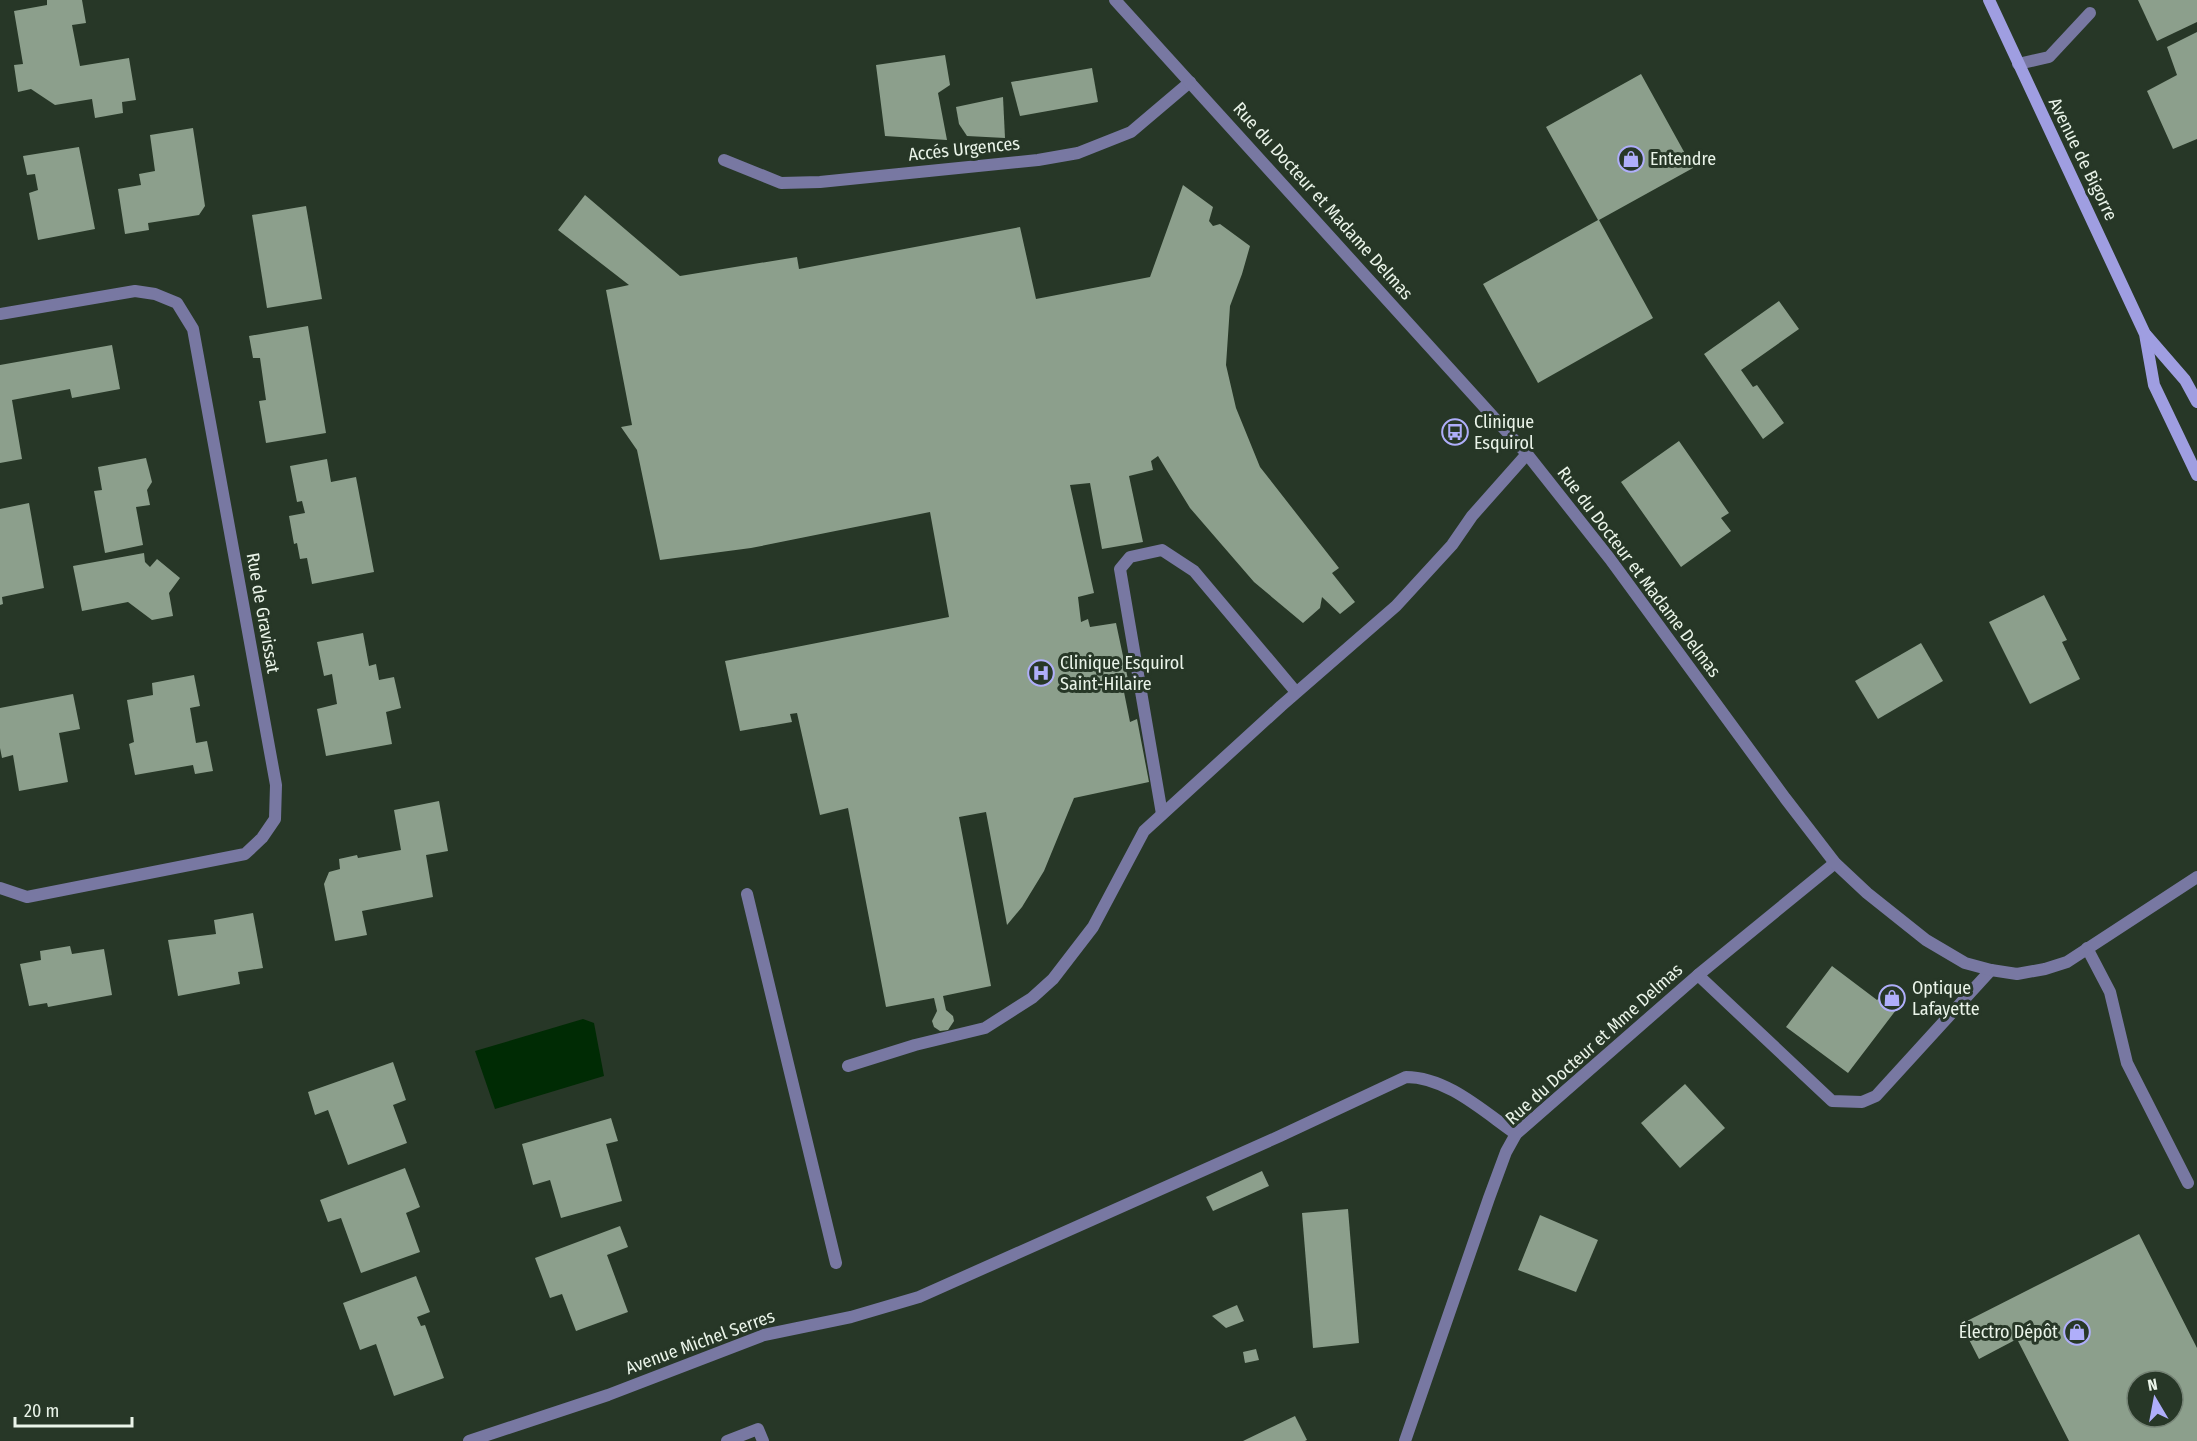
<svg xmlns="http://www.w3.org/2000/svg" width="2197" height="1441" font-family="'Fira Sans Condensed',sans-serif">
<rect width="100%" height="100%" fill="#273727"/>
<!-- water -->
<path fill="#002b04" d="M583 1019 594 1023 604 1076 495 1109 475 1051Z"/>
<!-- building -->
<g fill="#8c9f8c" fill-rule="evenodd">
<path d="M47 0H82L86 23 72 25 80 66 129 58 136 100 122 102 123 113 95 118 92 99 55 105 31 89 18 92 14 65 23 64 14 11 47 5Z"/>
<path d="M2138 0H2197V22L2157 41Z"/>
<path d="M2197 32V139L2173 149 2147 91 2177 75 2167 47Z"/>
<path d="M945 55 950 85 938 93 947 140 885 136 876 65Z"/>
<path d="M1092 68 1098 102 1020 116 1011 82Z"/>
<path d="M1641 74 1693 168 1599 220 1653 318 1538 383 1483 284 1598 220 1546 127Z"/>
<path d="M1003 97 1005 138 967 136 959 124 956 107Z"/>
<path d="M193 128 205 206 199 215 148 223 149 230 125 234 118 189 141 185 139 174 155 171 150 135Z"/>
<path d="M79 147 95 229 38 240 29 193 38 190 35 174 27 175 23 156Z"/>
<path d="M1183 185 1213 207 1209 221 1213 226 1220 224 1250 246 1242 274 1230 306 1226 365 1236 408 1260 467 1339 568 1332 573 1355 602 1340 614 1322 597 1320 608 1303 623 1254 582 1190 508 1158 456 1151 461 1153 470 1129 476 1143 542 1102 549 1090 483 1070 485 1094 593 1078 597 1081 622 1088 619 1090 627 1116 623 1130 689 1124 692 1130 722 1137 719 1149 782 1074 798 1044 871 1022 907 1007 925 986 812 959 817 991 986 943 996 946 1010 953 1016 954 1021 948 1030 940 1031 934 1027 932 1021 937 1011 934 998 886 1007 848 808 820 815 797 713 790 714 792 722 740 731 725 661 949 617 930 512 751 548 660 560 637 450 621 427 632 425 606 290 629 285 558 230 585 195 680 276 797 257 799 269 1020 227 1036 299 1150 277Z"/>
<path d="M306 206 322 299 267 308 252 215Z"/>
<path d="M1779 301 1799 329 1741 370 1753 387 1757 385 1784 423 1763 439 1704 354Z"/>
<path d="M308 326 326 433 266 443 259 401 266 400 260 358H253L249 336Z"/>
<path d="M112 345 120 389 72 398 70 389 12 400 22 459 0 463V365Z"/>
<path d="M1679 441 1729 513 1721 518 1731 531 1681 567 1621 482Z"/>
<path d="M146 458 152 482 147 490 150 505 136 507 143 545 105 553 94 491 102 490 98 467Z"/>
<path d="M327 459 331 482 356 477 374 572 312 584 307 558 300 559 297 543 294 544 289 516 305 513 302 501 297 502 290 466Z"/>
<path d="M29 503 44 588 2 597 3 604 0 605V509Z"/>
<path d="M144 553 145 562 150 567 157 559 180 578 169 593 173 616 152 620 128 602 82 611 73 566Z"/>
<path d="M2044 595 2067 640 2062 642 2080 679 2030 704 1989 622Z"/>
<path d="M363 633 369 666 376 664 379 680 394 677 401 708 386 712 392 744 326 756 317 709 337 704 332 674 324 676 317 642Z"/>
<path d="M1921 643 1943 681 1878 719 1855 681Z"/>
<path d="M194 675 200 706 190 708 196 743 207 741 213 771 195 774 193 765 135 775 129 744 134 742 127 700 153 695 152 683Z"/>
<path d="M73 694 80 729 59 733 68 782 19 791 13 755 2 758 0 748V708Z"/>
<path d="M439 801 448 851 426 855 433 897 362 911 367 935 335 941 324 884 329 872 340 869 339 859 357 855 358 858 401 850 394 810Z"/>
<path d="M253 913 263 968 238 972 240 984 178 996 168 940 216 934 214 920Z"/>
<path d="M70 946 72 954 104 949 112 995 48 1007 47 1003 29 1006 20 964 41 960 40 951Z"/>
<path d="M1832 966 1877 1000 1880 997 1896 1010 1848 1073 1786 1027Z"/>
<path d="M393 1062 406 1100 393 1105 407 1143 348 1165 328 1110 315 1115 308 1092Z"/>
<path d="M1685 1084 1725 1128 1680 1168 1641 1123Z"/>
<path d="M611 1118 618 1141 606 1144 622 1201 561 1218 550 1180 533 1185 522 1144Z"/>
<path d="M405 1168 420 1207 406 1213 420 1252 361 1273 341 1218 328 1222 320 1200Z"/>
<path d="M1262 1171 1269 1186 1213 1211 1206 1197Z"/>
<path d="M1348 1209 1359 1343 1313 1348 1302 1213Z"/>
<path d="M1540 1215 1598 1240 1576 1292 1518 1270Z"/>
<path d="M620 1226 628 1247 607 1255 628 1312 576 1331 562 1294 550 1298 535 1258Z"/>
<path d="M2139 1234 2197 1348V1441H2069L2017 1339 1979 1359 1961 1324ZM2137 1381H2173V1417H2137Z"/>
<path d="M416 1276 430 1312 417 1317 421 1326 425 1325 444 1378 394 1396 376 1344 360 1350 343 1303Z"/>
<path d="M1237 1305 1244 1321 1226 1328 1212 1316Z"/>
<path d="M1256 1349 1259 1360 1245 1363 1243 1352Z"/>
<path d="M1295 1416 1307 1440 1305 1441H1243Z"/>
</g>
<g fill="none" stroke-linecap="round" stroke-linejoin="round">
<!-- service -->
<g stroke="#7878a2" stroke-width="12">
<path d="M2018 64 2049 57 2090 13"/>
<path d="M724 160 781 183 820 182 1038 160 1078 153 1131 132 1190 82"/>
<path d="M1162 814 1120 569 1130 557 1162 550 1194 571 1296 692"/>
<path d="M747 894 836 1263"/>
<path d="M2087 948 2110 992 2127 1063 2188 1183"/>
<path d="M1698 975 1832 1101 1862 1102 1876 1096 1991 970"/>
<path d="M848 1066 915 1045 985 1028 1032 998 1053 979 1093 927 1144 831 1281 706 1396 606 1452 545 1472 516 1527 454"/>
<path d="M469 1441 608 1395 764 1335 851 1317 919 1297 1280 1136 1406 1077C1447 1077 1484 1112 1516 1134"/>
<path d="M727 1441 758 1429 763 1441"/>
</g>
<!-- minor -->
<g stroke="#7878a2" stroke-width="12">
<path d="M0 314 135 291 155 294 177 303 193 329 276 785 275 819 262 838 245 854 27 897 0 888"/>
<path d="M1405 1441 1489 1198 1506 1152 1516 1134 1698 975 1835 863"/>
</g>
<!-- tertiary -->
<path stroke="#7878a2" stroke-width="12" d="M1115 0 1527 454 1610 559 1785 798 1835 863 1867 893 1926 940 1965 963 1991 970 2017 974 2045 969 2067 962 2197 877"/>
<!-- secondary -->
<g stroke="#9f9ee1" stroke-width="12">
<path d="M1989 0 2145 334 2154 385 2197 475"/>
<path d="M2146 335 2185 380 2197 402"/>
</g>
</g>
<!-- icons -->
<defs>
<g id="shop-ring" transform="scale(1.35)"><circle r="9.5" fill="#273727" stroke="#afaefa" stroke-width="1.5"/><path d="M-5-2.5h2.3a2.7 3.5 0 0 1 5.4 0H5L5.5 6h-11ZM-1.5-2.5h3a1.5 2.3 0 0 0-3 0Z" fill="#afaefa"/></g>
<g id="bus-ring" transform="scale(1.35)"><circle r="9.5" fill="#273727" stroke="#afaefa" stroke-width="1.5"/><path d="M-5-6H5V4H4V6H2V4H-2V6H-4V4H-5ZM-3.5-4V0h7V-4ZM-3.5 1.2v1.5H-2V1.2ZM2 1.2v1.5H3.5V1.2Z" fill="#afaefa"/></g>
<g id="hospital-ring" transform="scale(1.35)"><circle r="9.5" fill="#273727" stroke="#afaefa" stroke-width="1.5"/><path d="M-5-5h3v3.5h4V-5h3V5h-3V1.5h-4V5h-3Z" fill="#afaefa"/></g>
</defs>
<g fill-rule="evenodd">
<use href="#shop-ring" x="1631" y="159"/>
<use href="#bus-ring" x="1455" y="432"/>
<use href="#hospital-ring" x="1041" y="673"/>
<use href="#shop-ring" x="1892" y="998"/>
<use href="#shop-ring" x="2077" y="1332"/>
</g>
<g text-anchor="middle" dominant-baseline="central" stroke-width="6" stroke-linejoin="round" paint-order="stroke">
<!-- street labels -->
<g font-size="18" fill="#eaf4e9" stroke="#273727">
<text transform="translate(964 149) rotate(-6)">Accés Urgences</text>
<text transform="translate(2083 159) rotate(64)">Avenue de Bigorre</text>
<text transform="translate(1323 201) rotate(48)">Rue du Docteur et Madame Delmas</text>
<text transform="translate(1639 572) rotate(53)">Rue du Docteur et Madame Delmas</text>
<text transform="translate(263 613) rotate(80)">Rue de Gravissat</text>
<text transform="translate(1594 1044) rotate(-42)">Rue du Docteur et Mme Delmas</text>
<text transform="translate(700 1342) rotate(-20)">Avenue Michel Serres</text>
</g>
<!-- poi labels -->
<g font-size="18" fill="#eaf4e9" stroke="#273727" text-anchor="start">
<text x="1650" y="159">Entendre</text>
<text x="1474" y="422">Clinique<tspan x="1474" dy="21">Esquirol</tspan></text>
<text x="1060" y="663">Clinique Esquirol<tspan x="1060" dy="21">Saint-Hilaire</tspan></text>
<text x="1912" y="988">Optique<tspan x="1912" dy="21">Lafayette</tspan></text>
<text x="2058" y="1332" text-anchor="end">Électro Dépôt</text>
</g>
</g>
<!-- north arrow -->
<g transform="translate(2155 1399) rotate(350)"><circle r="28" fill="#273727" stroke="#758375" stroke-width="1.5"/>
<path d="M0-4.5L10 22L0 15L-10 22Z" fill="#afaefa"/>
<text y="-9" font-size="16" font-weight="bold" text-anchor="middle" fill="#eaf4e9">N</text>
</g>
<!-- scale -->
<path d="M15 1417v9h117v-9" fill="none" stroke="#eaf4e9" stroke-width="3"/>
<text x="24" y="1417" font-size="18" fill="#eaf4e9" stroke="#273727" stroke-width="4.5" paint-order="stroke">20 m</text>
</svg>
